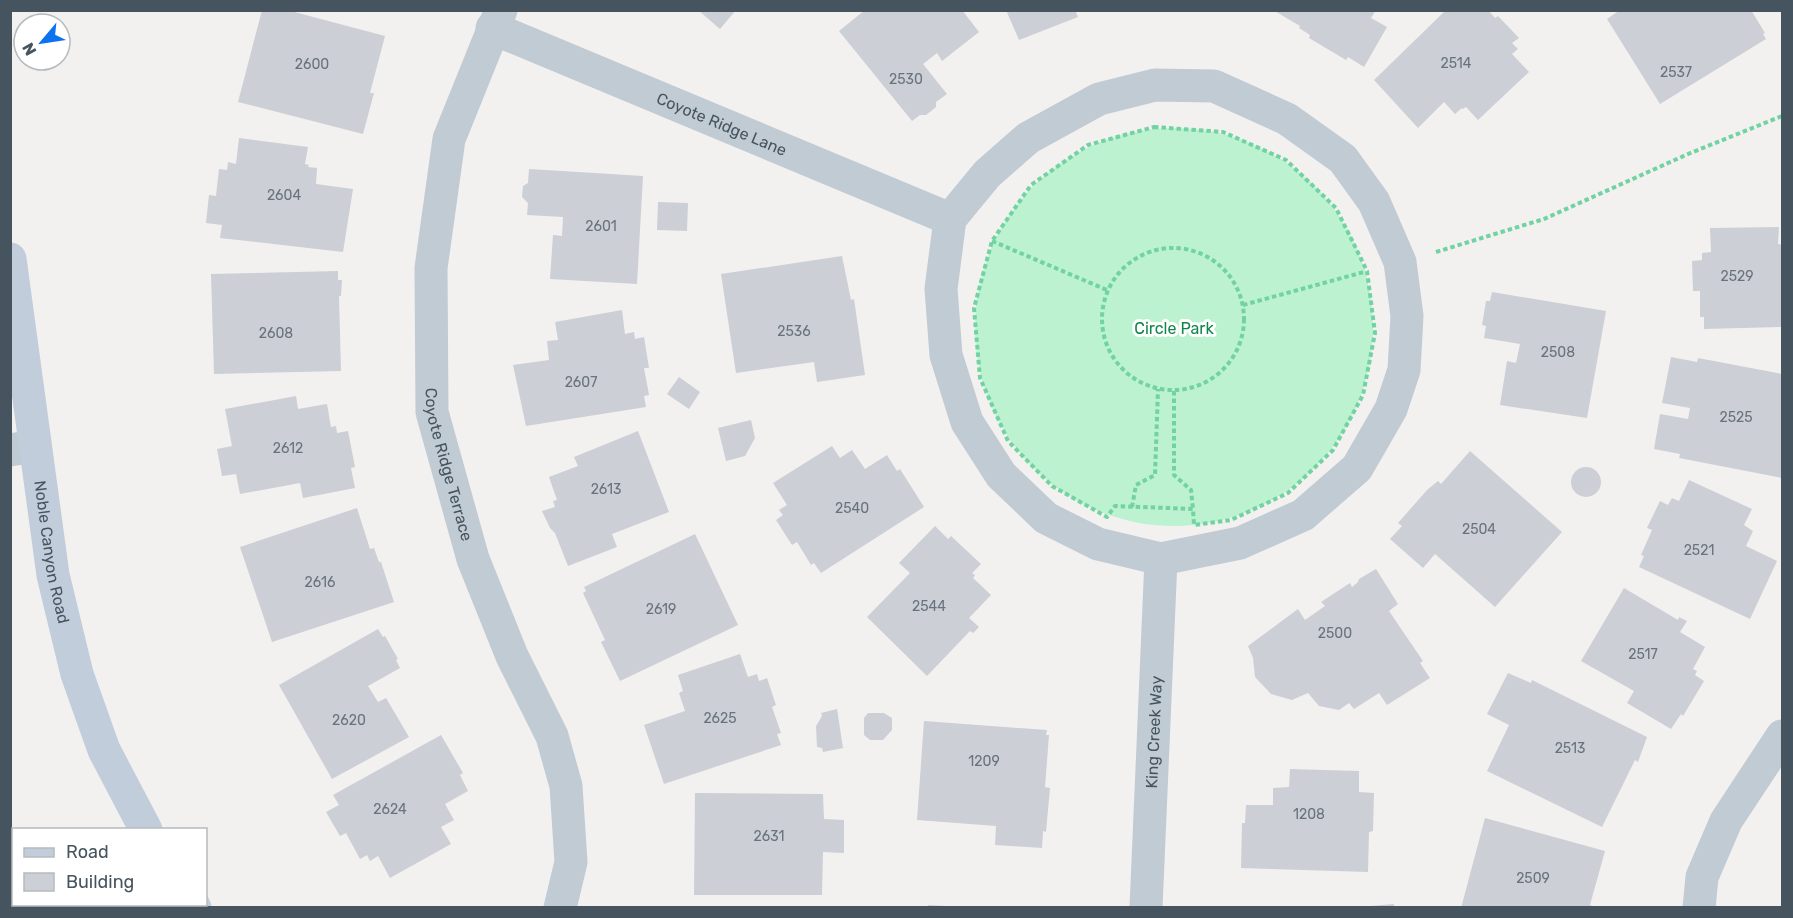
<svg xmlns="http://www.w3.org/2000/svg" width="1793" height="918" font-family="Rubik,sans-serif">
<rect width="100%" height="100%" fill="#f3f0f0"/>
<!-- green -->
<circle fill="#bcf2d0" cx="1174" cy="327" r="199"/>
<!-- building -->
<g fill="#cccfd5">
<path d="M262 10H287L385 36 370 93H374L363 134 238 102Z"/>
<path d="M698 10H736L720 29Z"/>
<path d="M865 10H962L979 32 942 61 937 53 923 64 947 94 936 102V107L926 115H920L912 121 839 31Z"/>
<path d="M1006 10H1075L1078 17 1019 40Z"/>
<path d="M1273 10H1376L1371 18 1387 27 1364 67 1348 57 1346 60 1309 38 1310 35 1299 28 1300 26Z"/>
<path d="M1446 10H1488L1495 18 1498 16 1519 38 1512 43 1518 49 1512 54 1529 72 1478 120 1466 107 1463 109 1462 108 1455 114 1444 102 1418 128 1374 80Z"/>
<path d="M1620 10H1751L1765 33 1763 34 1766 39 1660 104 1607 19Z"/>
<path d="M239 138 308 147 305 164 309 165 308 167 317 168 316 184 353 189 343 252 220 238 222 225 206 223 209 195 216 196 219 169 227 170 228 162 236 164Z"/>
<path d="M529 169 643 176 637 284 550 279 553 235 562 236 563 217 527 215 528 203 522 197 523 186 528 183Z"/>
<path d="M658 202 688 203 687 231 657 230Z"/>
<path d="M1779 227 1778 244 1782 245V327L1704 329V317H1700V291H1693L1692 261 1702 260V253L1711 252 1710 228Z"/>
<path d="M842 256 851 300 854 299 865 375 817 382 814 362 736 373 721 274Z"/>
<path d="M338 271V280H342L341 296H339L341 371 214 374 211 274Z"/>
<path d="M1492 292 1606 311 1587 418 1500 405 1507 361 1516 363 1520 344 1484 338 1486 326 1482 325 1486 301H1490Z"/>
<path d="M622 310 625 334 634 332 635 339 644 337 649 368H644L649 395 644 396 646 407 526 426 513 365 549 360 547 341 558 340 555 322Z"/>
<path d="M1671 357 1697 362 1698 358 1782 374V478L1679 458 1680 454 1654 449 1660 414 1688 419 1690 408 1662 403Z"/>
<path d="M679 377 700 392 689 409 667 394Z"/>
<path d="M296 396 298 409 327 404 331 427 336 426 337 433 348 431 355 467 351 468 355 488 303 498 300 483 240 494 236 474 222 476 217 449 232 446 225 409Z"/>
<path d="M751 420 755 438 745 456 726 461 718 428Z"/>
<path d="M638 431 669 512 612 534 617 547 568 566 555 533 550 528 542 511 555 507 553 501 557 500 549 477 578 466 574 457Z"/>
<path d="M832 446 840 458 852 450 865 469 887 455 897 471 900 469 924 507 821 573 814 563 811 565 797 542 792 545 776 520 783 515 779 510 787 505 773 483Z"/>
<path d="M1470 451 1562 532 1495 607 1435 554 1423 568 1390 539 1402 526 1398 523 1427 490 1438 481 1441 484Z"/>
<circle cx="1586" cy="482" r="15"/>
<path d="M1689 480 1752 509 1744 525 1753 531 1746 546 1777 561 1750 619 1639 567 1644 556 1641 555 1652 530 1647 528 1660 501 1668 505 1672 498 1679 501Z"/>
<path d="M357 508 370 549 374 548 379 562H381L394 602 272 642 240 547Z"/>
<path d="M935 526 948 539 951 536 981 564 972 573 975 575 973 578 991 595 969 618 979 627 973 633 970 631 927 676 867 617 910 573 899 563Z"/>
<path d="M695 534 738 625 620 681 601 642 605 640 583 593 586 591 584 587Z"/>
<path d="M1376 569 1398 604 1389 611 1423 661 1420 663 1430 678 1387 705 1379 693 1354 709 1349 703 1339 710 1319 706 1308 693 1292 700 1271 694 1255 677 1253 658 1248 646 1298 609 1305 620 1325 606 1321 602 1350 583 1352 587 1358 582 1359 579Z"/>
<path d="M1624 588 1678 620 1679 617 1687 621 1680 632 1705 647 1693 669 1697 671 1695 675 1704 681 1683 716 1681 714 1671 729 1627 703 1634 691 1581 661Z"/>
<path d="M378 629 383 637 385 636 398 659 396 660 400 668 368 686 378 702 386 698 409 737 332 779 279 685Z"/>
<path d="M740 654 748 677 757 674 759 681 767 678 776 705 772 707 781 733 777 734 781 745 664 784 644 725 685 711 679 693 683 691 678 675Z"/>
<path d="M1508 673 1531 683 1532 680 1647 737 1638 762 1635 760 1602 827 1487 771 1509 725 1487 714Z"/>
<path d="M837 709 843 748 823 752 822 748 817 747 816 726 822 716 821 713Z"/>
<path d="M868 713H884L892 718V730L883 740H870L864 735V718Z"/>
<path d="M924 721 1047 730 1046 735H1049L1045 787 1050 788 1046 832 1043 831 1042 848 995 845 996 826 917 820Z"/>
<path d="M441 735 463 773 460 775 468 791 445 804 454 820 441 827 451 844 390 878 378 856 370 861 367 855 360 859 346 833 340 836 326 812 339 805 333 795Z"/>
<path d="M1290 769 1359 771V792L1374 793 1373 831 1369 832 1368 872 1241 868 1242 823H1245L1246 805H1273V788L1289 787Z"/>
<path d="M695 793 823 794 824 819 844 820V853L823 852 822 895H694Z"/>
<path d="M1485 818 1605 851 1590 905 1598 908H1461Z"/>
<path d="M1394 904V908H1370V906Z"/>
<path d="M928 905 947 906V908H928Z"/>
</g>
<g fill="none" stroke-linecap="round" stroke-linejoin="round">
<!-- path -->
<g stroke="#71d3a2" stroke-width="4" stroke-dasharray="4.5 3" stroke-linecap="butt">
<path d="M1154 127 1223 132 1286 160 1336 208 1367 271 1375 333 1363 395 1333 450 1288 493 1231 520 1194 525 1193 509 1115 506 1107 517 1052 486 1008 441 980 378 974 308 992 241 1031 185 1088 145Z"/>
<path d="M992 241 1107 290"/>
<circle cx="1173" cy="319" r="71"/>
<path d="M1436 252 1544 219 1688 154 1782 116"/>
<path d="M1243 305 1364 272"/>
<path d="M1174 391V475L1191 490 1193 509"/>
<path d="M1132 507 1136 485 1155 475 1158 389"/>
</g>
<!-- street -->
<g stroke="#c0cbd3" stroke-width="33">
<path id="s1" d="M501 10 449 139 431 268 432 412 473 559 512 656 552 736 566 786 571 862 560 908"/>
<path id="s2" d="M492 28 950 219"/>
<path d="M1155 85 1214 86 1287 119 1343 159 1374 202 1400 262 1407 316 1404 370 1391 409 1357 468 1303 515 1240 543 1161 559 1098 544 1046 518 1001 475 967 422 946 355 941 289 950 219 987 174 1028 138 1099 99Z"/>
<path d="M10 450 34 446"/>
<path id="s3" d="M1146 908 1161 559"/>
<path d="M1699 908 1702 877 1726 821 1782 736"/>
</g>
<!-- secondary -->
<g stroke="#c1cdda" stroke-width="33">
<path id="s4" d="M10 259 53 575 77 674 104 750 146 830"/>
<path d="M193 904 195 908"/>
</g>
</g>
<g text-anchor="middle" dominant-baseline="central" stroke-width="6" stroke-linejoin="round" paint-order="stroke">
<!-- number labels -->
<g font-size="14" fill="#68737c">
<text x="1456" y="63">2514</text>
<text x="312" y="64">2600</text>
<text x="1676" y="72">2537</text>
<text x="906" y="79">2530</text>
<text x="284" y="195">2604</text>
<text x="601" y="226">2601</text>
<text x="1737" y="276">2529</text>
<text x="794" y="331">2536</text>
<text x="276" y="333">2608</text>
<text x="1558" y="352">2508</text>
<text x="581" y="382">2607</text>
<text x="1736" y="417">2525</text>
<text x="288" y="448">2612</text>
<text x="606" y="489">2613</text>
<text x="852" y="508">2540</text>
<text x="1479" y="529">2504</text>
<text x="1699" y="550">2521</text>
<text x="320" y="582">2616</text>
<text x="929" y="606">2544</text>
<text x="661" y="609">2619</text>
<text x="1335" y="633">2500</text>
<text x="1643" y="654">2517</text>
<text x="720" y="718">2625</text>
<text x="349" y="720">2620</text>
<text x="1570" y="748">2513</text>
<text x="984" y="761">1209</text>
<text x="390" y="809">2624</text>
<text x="1309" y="814">1208</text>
<text x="769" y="836">2631</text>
<text x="1533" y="878">2509</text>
</g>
<!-- street labels -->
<g font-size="16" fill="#46545f" stroke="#fff">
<text stroke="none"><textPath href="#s2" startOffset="249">Coyote Ridge Lane</textPath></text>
<text stroke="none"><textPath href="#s1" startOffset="468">Coyote Ridge Terrace</textPath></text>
<text stroke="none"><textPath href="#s4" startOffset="296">Noble Canyon Road</textPath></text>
<text stroke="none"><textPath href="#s3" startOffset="176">King Creek Way</textPath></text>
</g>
<!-- park labels -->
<g font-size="16" fill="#11864a" stroke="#fff">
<text x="1174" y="328">Circle Park</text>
</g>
</g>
<!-- border -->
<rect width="1793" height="918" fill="none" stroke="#46545f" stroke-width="24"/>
<!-- legend -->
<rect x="12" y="828" width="195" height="78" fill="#ffffff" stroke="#b5bbbf" stroke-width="1.5"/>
<rect x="24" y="848" width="30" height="9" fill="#c1cdda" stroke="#b5bbbf" stroke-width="1.5"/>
<text x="66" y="858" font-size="18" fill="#46545f">Road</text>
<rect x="24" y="873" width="30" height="18" fill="#cccfd5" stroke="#b5bbbf" stroke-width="1.5"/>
<text x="66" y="888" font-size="18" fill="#46545f">Building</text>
<!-- north arrow -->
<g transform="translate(42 42) rotate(241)"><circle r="28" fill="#ffffff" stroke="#b5bbbf" stroke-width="1.5"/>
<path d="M0-4.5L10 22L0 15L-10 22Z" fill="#0d72f0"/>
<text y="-9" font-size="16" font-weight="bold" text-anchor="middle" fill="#46545f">N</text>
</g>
</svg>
